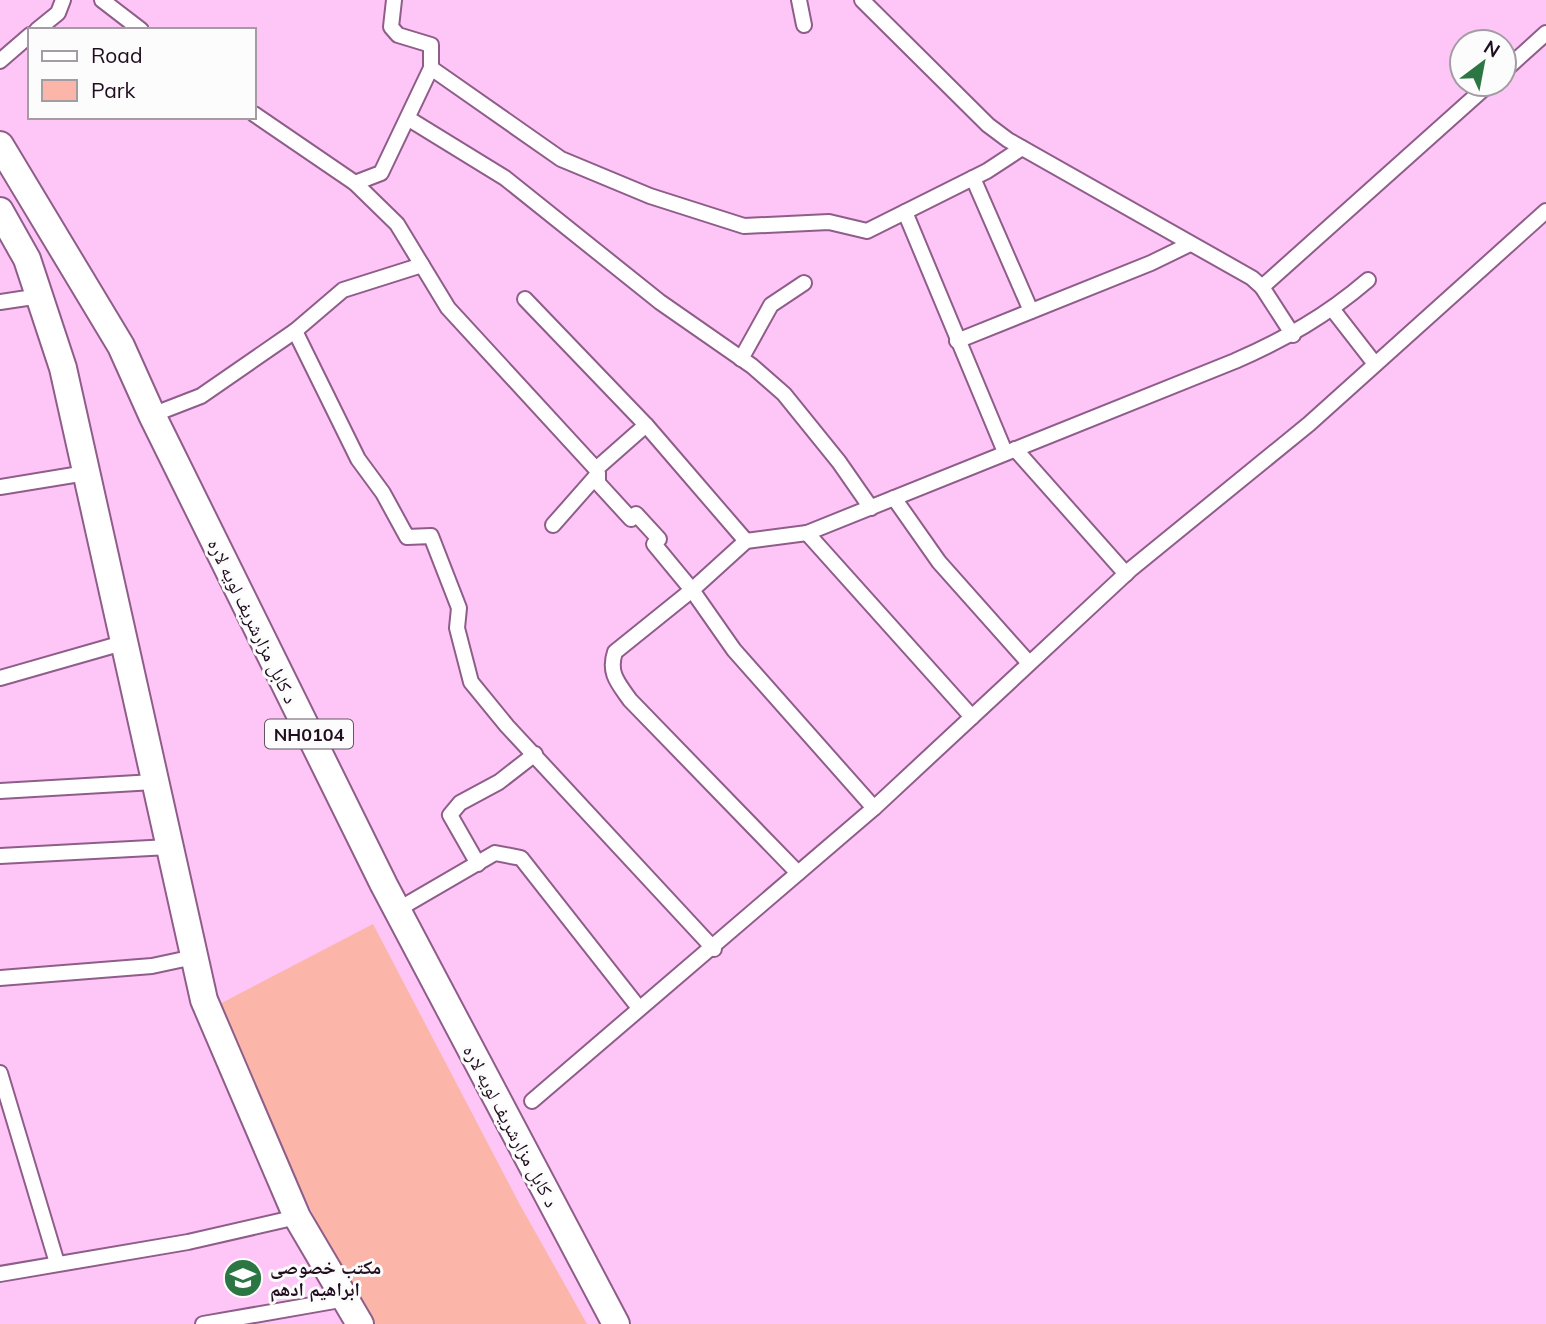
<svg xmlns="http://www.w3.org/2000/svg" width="1546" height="1324" font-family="Mulish,'Noto Naskh Arabic',sans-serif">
<rect width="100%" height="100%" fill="#fec6f7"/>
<!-- green -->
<path fill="#fbb6a9" d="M373 924 519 1203 587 1324H368L351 1294 214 1007Z"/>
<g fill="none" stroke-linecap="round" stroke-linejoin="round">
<!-- street casing -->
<g stroke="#8f5d89" stroke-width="18">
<g id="street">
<path d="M102 0 141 30"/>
<path d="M799 0 804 25"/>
<path d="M862 0 988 125 1008 140 1252 278 1262 287 1293 335"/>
<path d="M37 30 58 13 63 0"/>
<path d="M0 61 30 35"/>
<path d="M431 68 561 159 650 196 744 226 829 222 867 231 987 171 1022 148"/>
<path d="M1504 71 1546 33"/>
<path d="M254 114 355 183 397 224 448 308 596 469"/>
<path d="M409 119 505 178 660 302 752 366 784 394 839 462 871 508"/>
<path d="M973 178 1031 311"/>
<path d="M355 183 381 173 431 68V45L398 35 391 27 394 0"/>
<path d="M905 212 1005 452"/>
<path d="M1262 287 1489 84"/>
<path d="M525 299 646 425 746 541"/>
<path d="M0 302 40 296"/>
<path d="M1333 310 1375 364"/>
<path d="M295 331 358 459 383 493 407 537 431 536 459 608 457 628 471 682 507 726 714 949"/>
<path d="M957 341 1151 263 1190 244"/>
<path d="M741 359 771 305 804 283"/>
<path d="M152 415 201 396 295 331 343 290 422 265"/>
<path d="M1015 449 1126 574"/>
<path d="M598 474V483L631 519 636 514 659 539 654 544 692 590 734 650 874 808"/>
<path d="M0 487 86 473"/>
<path d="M894 498 939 562 1029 663"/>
<path d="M553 525 598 474 596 469 646 425"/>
<path d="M807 533 972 717"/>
<path d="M0 678 126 642"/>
<path d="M0 791 154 782"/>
<path d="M0 856 169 847"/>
<path d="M478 864 450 815 460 803 499 782 535 754"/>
<path d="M798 873 630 700C618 683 608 673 615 652L692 590 746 541 807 533 1235 361C1285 339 1326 316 1368 280"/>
<path d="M397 910 495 853 521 858 639 1008"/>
<path d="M0 978 152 966 194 957"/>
<path d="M0 1073 57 1263"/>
<path d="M532 1101 874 808 1131 569 1309 424 1546 211"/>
<path d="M0 1274 188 1242 297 1217"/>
<path d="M203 1324 346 1299"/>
</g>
</g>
<!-- highway casing -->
<g stroke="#8f5d89" stroke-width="30">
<g id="highway">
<path d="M0 145 121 346 152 415 384 885 616 1324"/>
<path d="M0 211 27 259 63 368 204 1000 297 1217 360 1324"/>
</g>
</g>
<!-- street -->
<use href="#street" stroke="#fff" stroke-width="14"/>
<!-- highway -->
<use href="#highway" stroke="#fff" stroke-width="26"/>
</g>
<!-- icons -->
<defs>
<g id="school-disc" transform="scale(2.0125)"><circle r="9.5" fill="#2c7643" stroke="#fcfcfc"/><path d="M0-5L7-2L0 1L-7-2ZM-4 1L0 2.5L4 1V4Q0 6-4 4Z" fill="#fff"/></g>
</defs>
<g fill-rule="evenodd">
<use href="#school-disc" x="243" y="1278"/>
</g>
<g text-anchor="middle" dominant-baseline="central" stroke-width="6" stroke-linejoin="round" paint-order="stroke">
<!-- shield labels -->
<rect fill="#fcfcfc" stroke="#625561" stroke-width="2" x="265" y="719.5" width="88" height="29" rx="5"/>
<g font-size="18" font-weight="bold" fill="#200d1e">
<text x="309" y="734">NH0104</text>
</g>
<!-- street labels -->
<g font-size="19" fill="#200d1e" stroke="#fcfcfc">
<text transform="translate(253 621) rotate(64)">د کابل مزارشریف لویه لاره</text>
<text transform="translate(511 1126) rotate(62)">د کابل مزارشریف لویه لاره</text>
</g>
<!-- poi labels -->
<g font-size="19" font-weight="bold" fill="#200d1e" stroke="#fcfcfc" text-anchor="start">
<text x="270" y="1267">مکتب خصوصی<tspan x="270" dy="22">ابراهیم ادهم</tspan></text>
</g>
</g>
<!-- legend -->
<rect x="28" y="28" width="228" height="91" fill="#fcfcfc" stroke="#a49ca3" stroke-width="2"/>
<rect x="42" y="51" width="35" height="10" fill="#ffffff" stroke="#a49ca3" stroke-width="2"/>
<text x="91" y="63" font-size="21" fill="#200d1e">Road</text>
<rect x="42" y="80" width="35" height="21" fill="#fbb6a9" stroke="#a49ca3" stroke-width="2"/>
<text x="91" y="98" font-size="21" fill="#200d1e">Park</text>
<!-- north arrow -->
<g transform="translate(1483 63) rotate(32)"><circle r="33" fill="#fcfcfc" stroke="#a49ca3" stroke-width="2"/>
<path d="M0-5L12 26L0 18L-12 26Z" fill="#2c7643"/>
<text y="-10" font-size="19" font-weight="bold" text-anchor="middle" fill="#200d1e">N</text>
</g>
</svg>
